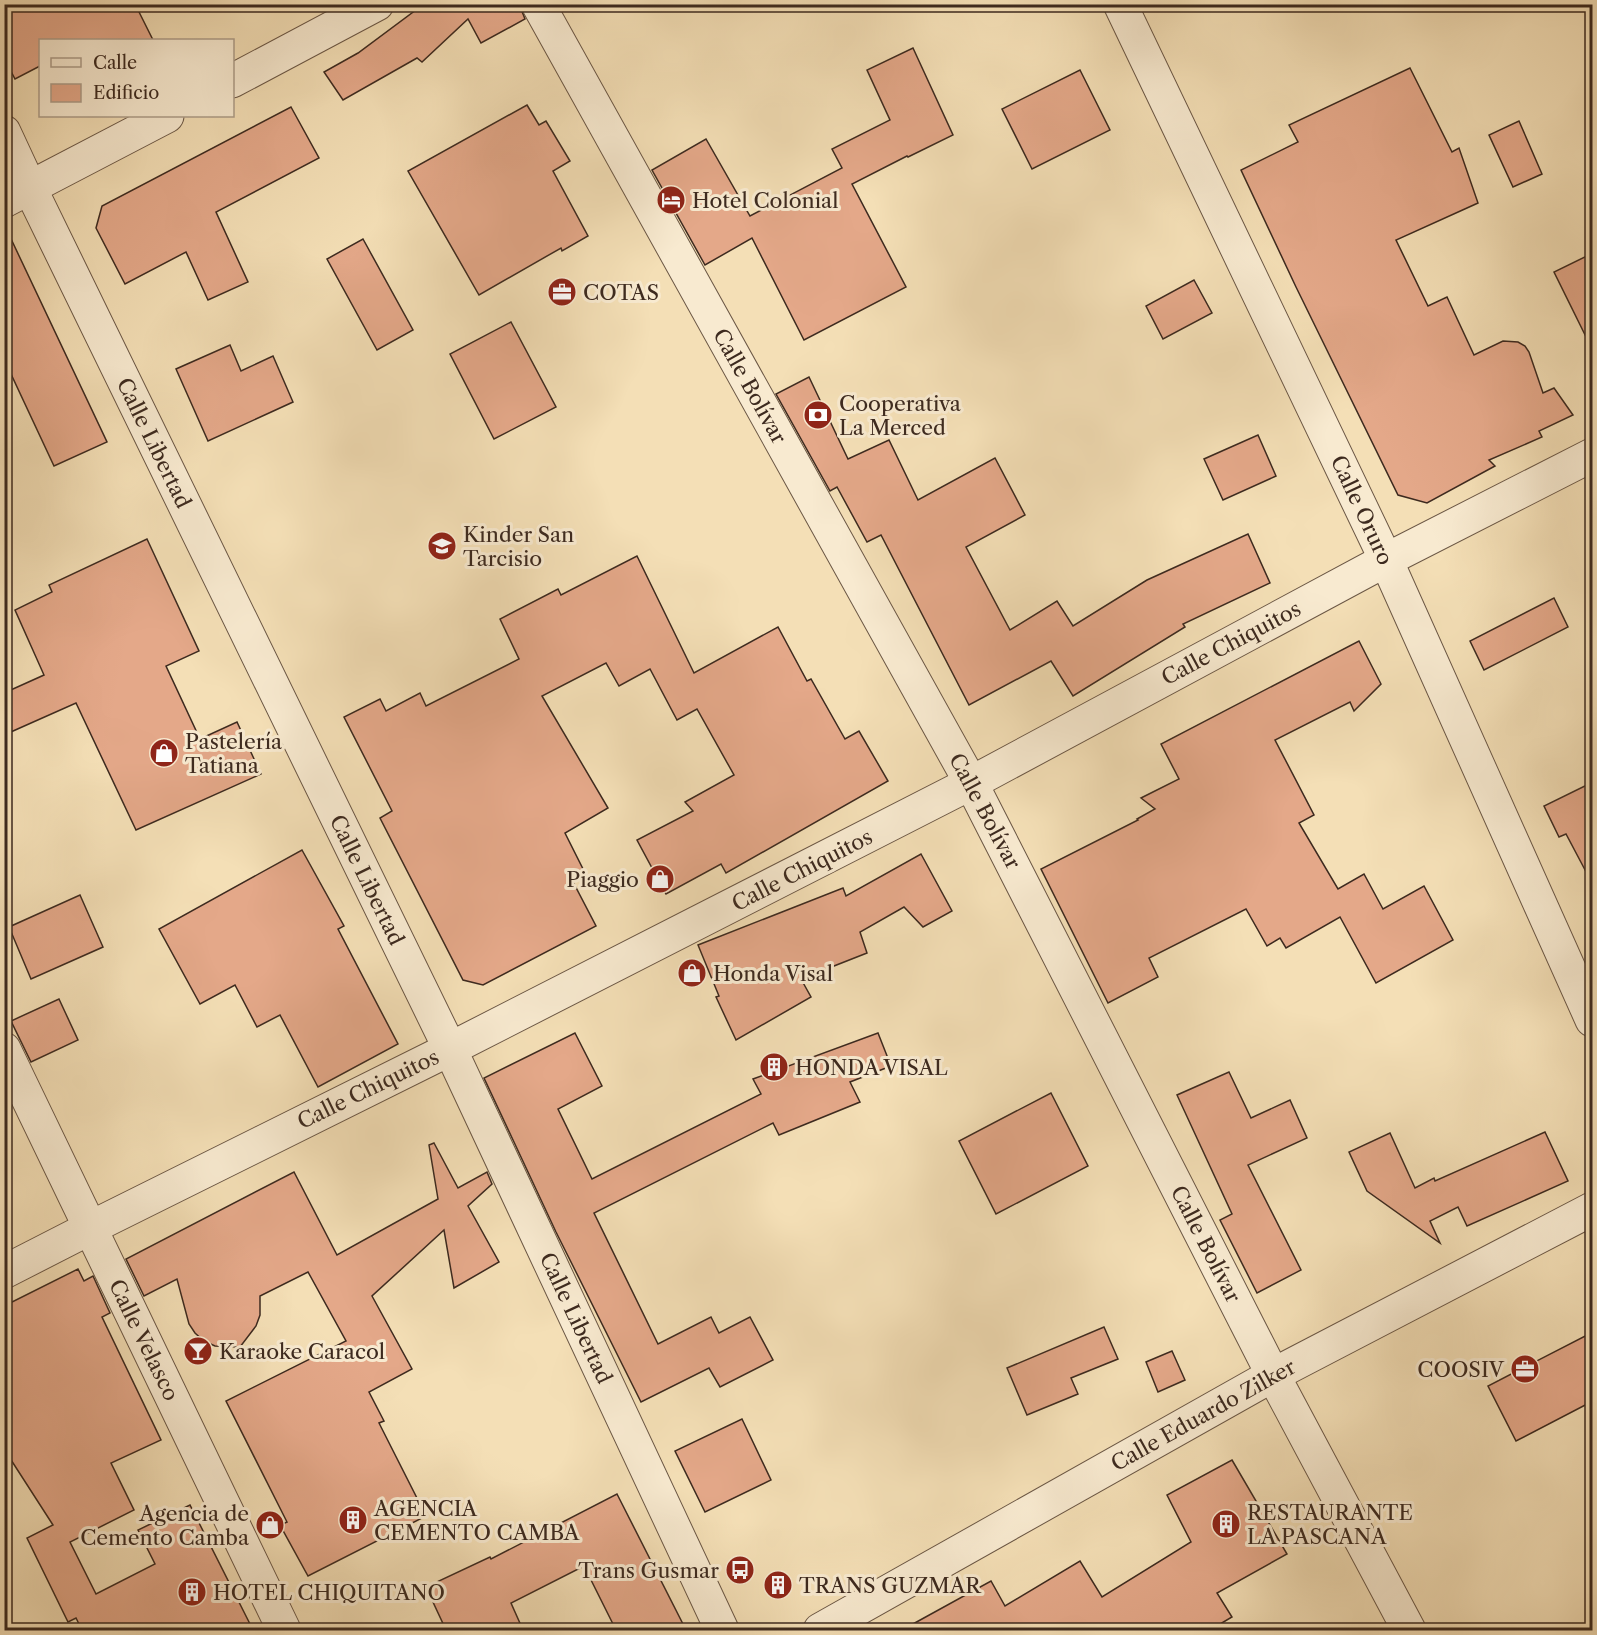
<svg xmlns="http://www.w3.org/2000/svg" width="1597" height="1635" font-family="'Libre Caslon Text',serif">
<rect width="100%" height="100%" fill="#f4dfb6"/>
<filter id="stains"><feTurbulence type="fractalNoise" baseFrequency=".00333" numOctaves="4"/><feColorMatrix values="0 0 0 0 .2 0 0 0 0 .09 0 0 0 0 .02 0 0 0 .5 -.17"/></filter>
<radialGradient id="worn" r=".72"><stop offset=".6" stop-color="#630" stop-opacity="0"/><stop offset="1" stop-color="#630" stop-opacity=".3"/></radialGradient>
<!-- building -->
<g fill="#e4a889" stroke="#3d2a1f" stroke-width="1.5">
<path d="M4 4H135L153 40H40V66L15 79 4 58Z"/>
<path d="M424 4H519L525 19 481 43 468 19 422 62 417 58 343 100 324 72 358 53Z"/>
<path d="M913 48 953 135 908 157 907 156 852 184 906 287 804 340 752 238 705 265 652 170 706 139 750 216 842 168 832 149 890 120 867 70Z"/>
<path d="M1410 68 1452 152 1459 148 1478 203 1396 240 1428 306 1447 297 1474 355 1503 341 1518 342 1525 346 1529 352 1543 393 1554 388 1573 415 1539 431 1542 437 1489 460 1495 466 1427 503 1398 495 1296 287 1241 170 1298 142 1289 125Z"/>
<path d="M1080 70 1110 130 1032 169 1002 109Z"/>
<path d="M527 105 539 125 546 121 570 161 553 171 588 236 562 251 561 248 479 295 408 171Z"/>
<path d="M291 107 319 158 216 212 248 282 208 300 186 252 125 284 96 228 102 206Z"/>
<path d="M1519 121 1542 174 1513 187 1489 135Z"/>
<path d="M4 224 107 442 54 466 4 359Z"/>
<path d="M363 239 413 330 377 350 327 259Z"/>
<path d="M1593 253V351L1554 272Z"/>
<path d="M1194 280 1212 313 1163 339 1146 306Z"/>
<path d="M511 322 556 407 494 439 450 354Z"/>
<path d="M230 345 241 371 273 356 293 402 208 441 176 369Z"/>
<path d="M809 377 848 459 889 440 918 500 995 458 1025 515 966 547 1010 630 1057 601 1073 626 1147 580 1248 534 1270 583 1183 624 1185 627 1073 696 1051 661 969 705 881 535 867 542 837 487 830 491 776 394Z"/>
<path d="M1258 435 1276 476 1223 500 1204 459Z"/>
<path d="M147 539 199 651 166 666 200 739 237 722 261 774 136 830 76 703 4 735V693L44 675 15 610 52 592 49 585Z"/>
<path d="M637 556 694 673 778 627 807 681 811 679 845 739 859 731 888 781 726 873 721 864 666 894 637 840 693 811 685 802 734 775 697 709 677 720 650 669 619 686 606 663 542 696 608 808 565 833 583 869 570 876 596 926 483 985 463 980 380 818 392 811 344 717 380 699 386 711 420 693 426 706 519 659 500 619 558 589 561 595Z"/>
<path d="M1554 598 1568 627 1484 670 1470 641Z"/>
<path d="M1359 641 1381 684 1354 711 1350 702 1275 740 1314 815 1299 823 1338 889 1364 874 1383 909 1424 886 1453 940 1376 983 1340 917 1286 948 1280 938 1267 946 1246 909 1149 958 1158 977 1108 1003 1041 869 1138 820 1137 819 1155 809 1141 798 1179 779 1161 744Z"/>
<path d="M1593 782V885L1566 834 1559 837 1544 806Z"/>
<path d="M302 850 344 926 338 929 398 1044 318 1087 280 1015 257 1027 235 985 200 1004 159 929Z"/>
<path d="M921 854 952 911 923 927 904 907 860 932 867 953 801 979 811 997 736 1040 716 997 719 996 698 945 843 888 846 896Z"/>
<path d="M80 895 103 947 31 979 9 927Z"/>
<path d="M59 999 78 1040 31 1062 11 1021Z"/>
<path d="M575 1033 602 1086 558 1109 592 1179 761 1094 753 1079 878 1033 891 1066 850 1082 860 1102 779 1135 773 1123 594 1213 658 1344 711 1317 719 1333 750 1317 773 1360 720 1387 709 1368 641 1402 556 1232 484 1078Z"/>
<path d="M1229 1072 1251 1118 1290 1100 1307 1138 1248 1165 1301 1270 1257 1293 1220 1220 1232 1214 1177 1095Z"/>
<path d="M1051 1093 1088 1166 996 1214 959 1141Z"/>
<path d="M1545 1132 1568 1181 1467 1226 1458 1207 1430 1221 1440 1243 1367 1191 1349 1152 1390 1133 1415 1188 1434 1178 1435 1181Z"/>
<path d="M434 1143 458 1188 487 1172 492 1184 468 1206 499 1262 454 1288 444 1230 372 1296 412 1369 369 1392 384 1421 379 1423 426 1516 308 1576 280 1525 287 1522 226 1401 346 1341 308 1272 260 1296V1315L256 1326 240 1347 215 1346 204 1341 195 1333 189 1324 177 1279 144 1296 126 1259 294 1172 337 1255 438 1199 429 1145Z"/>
<path d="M78 1269 84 1281 93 1276 110 1313 102 1317 161 1440 111 1463 134 1510 70 1542 96 1594 155 1564 138 1530 190 1505 253 1630H82L76 1618 68 1622 27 1538 53 1525 4 1449V1306Z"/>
<path d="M1104 1327 1118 1359 1071 1378 1078 1394 1027 1415 1007 1368Z"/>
<path d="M1593 1332V1401L1516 1441 1488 1386Z"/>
<path d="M1172 1351 1185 1380 1158 1392 1146 1362Z"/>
<path d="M742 1419 771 1480 705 1512 675 1451Z"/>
<path d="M1232 1460 1287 1554 1217 1593 1232 1617 1210 1630H902L991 1581 1005 1606 1080 1561 1102 1597 1191 1542 1167 1495Z"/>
<path d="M617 1494 686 1630H616L584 1566 511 1603 523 1630H446L426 1587 490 1557 491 1559Z"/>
</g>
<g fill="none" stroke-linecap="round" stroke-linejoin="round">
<!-- minor casing -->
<g stroke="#6b5745" stroke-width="35">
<g id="minor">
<path d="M538 4 971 783 1273 1375 1409 1630"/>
<path d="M1120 4 1386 560 1592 1020"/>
<path d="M232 81 377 4"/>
<path d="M4 132 30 188 450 1049 722 1630"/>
<path d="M4 201 167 116"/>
<path d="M4 1049 284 1630"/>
<path d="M4 1272 90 1228 450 1049 971 783 1386 560 1592 455"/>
</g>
</g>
<!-- tertiary casing -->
<g stroke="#6b5745" stroke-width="35">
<path id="tertiary" d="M820 1630 1273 1375 1592 1209"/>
</g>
<!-- minor -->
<use href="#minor" stroke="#f8ead0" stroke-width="33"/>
<!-- tertiary -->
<use href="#tertiary" stroke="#f8ead0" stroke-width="33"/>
</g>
<!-- icons -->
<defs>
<g id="hotel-disc" transform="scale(1.5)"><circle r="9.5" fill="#8f2418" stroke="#f8ead0"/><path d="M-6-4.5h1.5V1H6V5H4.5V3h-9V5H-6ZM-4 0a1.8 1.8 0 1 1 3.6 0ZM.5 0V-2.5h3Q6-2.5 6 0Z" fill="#fff"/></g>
<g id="office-disc" transform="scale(1.5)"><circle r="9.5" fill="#8f2418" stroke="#f8ead0"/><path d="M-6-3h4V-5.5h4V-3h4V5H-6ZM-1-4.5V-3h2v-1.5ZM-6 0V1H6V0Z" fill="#fff"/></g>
<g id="bank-disc" transform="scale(1.5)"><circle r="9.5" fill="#8f2418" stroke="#f8ead0"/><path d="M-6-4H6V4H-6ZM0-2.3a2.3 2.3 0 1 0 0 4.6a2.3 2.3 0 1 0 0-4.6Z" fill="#fff"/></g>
<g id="school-disc" transform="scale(1.5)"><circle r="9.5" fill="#8f2418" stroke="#f8ead0"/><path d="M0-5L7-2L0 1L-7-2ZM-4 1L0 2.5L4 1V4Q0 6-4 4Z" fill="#fff"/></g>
<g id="shop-disc" transform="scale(1.5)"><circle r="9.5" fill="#8f2418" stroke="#f8ead0"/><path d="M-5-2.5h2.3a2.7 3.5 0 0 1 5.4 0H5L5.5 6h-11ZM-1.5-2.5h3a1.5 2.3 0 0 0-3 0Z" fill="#fff"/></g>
<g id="building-disc" transform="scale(1.5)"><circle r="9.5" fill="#8f2418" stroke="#f8ead0"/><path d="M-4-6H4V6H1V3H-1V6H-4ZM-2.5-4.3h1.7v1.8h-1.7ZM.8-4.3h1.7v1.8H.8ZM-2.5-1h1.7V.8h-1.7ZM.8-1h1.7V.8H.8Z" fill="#fff"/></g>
<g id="bar-disc" transform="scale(1.5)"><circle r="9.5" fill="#8f2418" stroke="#f8ead0"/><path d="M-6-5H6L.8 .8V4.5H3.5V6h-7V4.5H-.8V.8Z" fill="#fff"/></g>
<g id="bus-disc" transform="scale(1.5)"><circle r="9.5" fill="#8f2418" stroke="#f8ead0"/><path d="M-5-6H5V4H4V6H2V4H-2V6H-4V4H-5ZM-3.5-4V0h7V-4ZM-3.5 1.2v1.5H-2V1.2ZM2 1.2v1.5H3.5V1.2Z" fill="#fff"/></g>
</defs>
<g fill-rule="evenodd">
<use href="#hotel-disc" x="671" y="200"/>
<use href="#office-disc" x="562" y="292"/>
<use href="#bank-disc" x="818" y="415"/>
<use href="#school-disc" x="442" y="546"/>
<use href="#shop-disc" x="164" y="753"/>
<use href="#shop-disc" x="660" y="879"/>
<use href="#shop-disc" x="692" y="973"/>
<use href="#building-disc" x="774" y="1067"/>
<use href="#bar-disc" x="198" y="1351"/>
<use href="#office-disc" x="1525" y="1369"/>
<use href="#building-disc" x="353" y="1520"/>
<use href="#building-disc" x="1226" y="1524"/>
<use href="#shop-disc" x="270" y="1525"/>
<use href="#bus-disc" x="740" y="1570"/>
<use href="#building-disc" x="778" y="1585"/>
<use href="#building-disc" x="192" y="1592"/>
</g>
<g text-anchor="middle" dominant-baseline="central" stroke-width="6" stroke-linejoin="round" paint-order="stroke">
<!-- poi labels -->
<g font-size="21" fill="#3d2a1f" stroke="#f8ead0" text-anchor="start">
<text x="692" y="200">Hotel Colonial</text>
<text x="583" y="292">COTAS</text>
<text x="839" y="403">Cooperativa<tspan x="839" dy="24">La Merced</tspan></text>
<text x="463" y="534">Kinder San<tspan x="463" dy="24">Tarcisio</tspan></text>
<text x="185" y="741">Pastelería<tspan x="185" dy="24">Tatiana</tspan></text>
<text x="639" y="879" text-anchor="end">Piaggio</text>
<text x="713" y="973">Honda Visal</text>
<text x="795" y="1067">HONDA VISAL</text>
<text x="219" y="1351">Karaoke Caracol</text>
<text x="1504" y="1369" text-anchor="end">COOSIV</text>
<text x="374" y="1508">AGENCIA<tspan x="374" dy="24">CEMENTO CAMBA</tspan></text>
<text x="1247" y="1512">RESTAURANTE<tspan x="1247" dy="24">LA PASCANA</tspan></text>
<text x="249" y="1513" text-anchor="end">Agencia de<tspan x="249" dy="24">Cemento Camba</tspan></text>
<text x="719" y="1570" text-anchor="end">Trans Gusmar</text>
<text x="799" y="1585">TRANS GUZMAR</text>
<text x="213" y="1592">HOTEL CHIQUITANO</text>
</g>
<!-- street labels -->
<g font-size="21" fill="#3d2a1f" stroke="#f8ead0">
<text transform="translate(750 386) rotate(61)">Calle Bolívar</text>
<text transform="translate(154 443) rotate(64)">Calle Libertad</text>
<text transform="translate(1362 510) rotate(65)">Calle Oruro</text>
<text transform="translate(1231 643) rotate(-28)">Calle Chiquitos</text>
<text transform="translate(985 811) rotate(62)">Calle Bolívar</text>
<text transform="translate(802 870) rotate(-27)">Calle Chiquitos</text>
<text transform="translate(367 880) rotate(64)">Calle Libertad</text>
<text transform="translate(368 1089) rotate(-26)">Calle Chiquitos</text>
<text transform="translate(1206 1244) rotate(63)">Calle Bolívar</text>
<text transform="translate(576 1318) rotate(65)">Calle Libertad</text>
<text transform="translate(144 1340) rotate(64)">Calle Velasco</text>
<text transform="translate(1203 1415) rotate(-29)">Calle Eduardo Zilker</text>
</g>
</g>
<!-- margin -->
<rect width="1597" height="1635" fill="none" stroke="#f4dfb6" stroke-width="24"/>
<rect x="6" y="6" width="1585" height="1623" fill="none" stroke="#3d2a1f" stroke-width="3"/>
<rect x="12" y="12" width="1573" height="1611" fill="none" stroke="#3d2a1f" stroke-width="1.5"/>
<!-- legend -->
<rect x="39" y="39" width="195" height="78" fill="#f8ead0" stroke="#ad9d89" stroke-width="1.5"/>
<rect x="51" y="58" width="30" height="9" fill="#f8ead0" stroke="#ad9d89" stroke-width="1.5"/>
<text x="93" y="69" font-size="18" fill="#3d2a1f">Calle</text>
<rect x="51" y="84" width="30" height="18" fill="#e4a889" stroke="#ad9d89" stroke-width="1.5"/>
<text x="93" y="99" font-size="18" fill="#3d2a1f">Edificio</text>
<rect width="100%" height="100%" filter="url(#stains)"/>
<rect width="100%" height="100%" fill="url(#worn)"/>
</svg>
